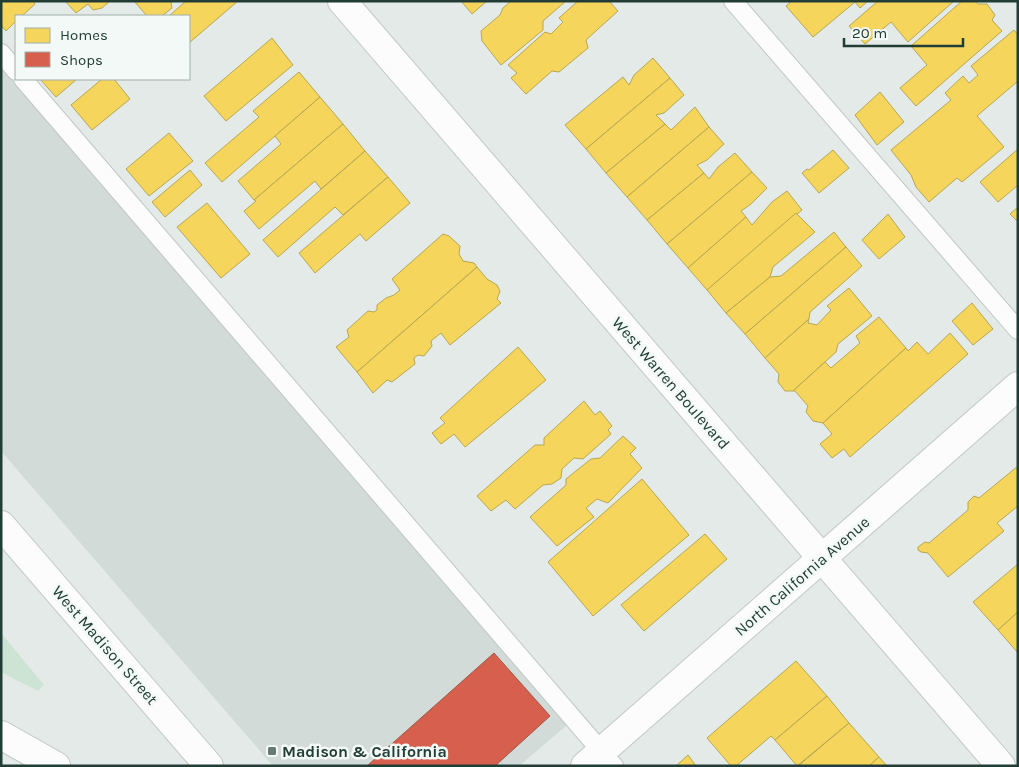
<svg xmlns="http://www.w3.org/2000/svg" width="1019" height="767" font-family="Karla,sans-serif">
<rect width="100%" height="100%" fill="#e4eae7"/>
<!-- built -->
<path fill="#d2dbd7" d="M1 53 574 719 519 766H273L1 451Z"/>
<!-- green -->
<path fill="#cde3d4" d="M1 633 44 685 38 691 1 672Z"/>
<!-- homes -->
<g fill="#f6d55c" stroke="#b6a751">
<path d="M1 1H33L35 4 22 16H16V21L6 31 1 25Z"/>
<path d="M65 1H110L102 8 93 10 88 4 76 13Z"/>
<path d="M134 1H173L171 3 172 8 162 16H147Z"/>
<path d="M186 1H238L189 43V16H169Z"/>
<path d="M461 1H487L472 14Z"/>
<path d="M511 1H566L543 21V30L501 65 482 41 481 31 500 15 503 8Z"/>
<path d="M578 1H609L618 11 586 40 588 48 559 72 552 71 526 94 511 78 517 73 508 65 545 32 551 34 563 22 559 18Z"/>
<path d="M792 1H868L860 8 855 2 813 37 786 6Z"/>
<path d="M878 1H954L908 42 891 22 865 44 849 26Z"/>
<path d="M962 1H975L978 4H987L995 15 992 20 1002 31 916 106 900 88 927 65 911 46Z"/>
<path d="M1014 30 1018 35V81L977 116 1004 147 962 182 957 178 929 202 916 187 911 175 891 150 951 100 945 93 963 76 969 83 978 75 971 66Z"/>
<path d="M272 38 293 65 226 121 204 96Z"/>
<path d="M653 58 670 78 586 149 565 125 623 77 629 85 634 75Z"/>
<path d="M299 72 320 97 222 182 205 163 259 117 253 111Z"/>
<path d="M670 78 684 95 664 113 656 115 665 124 606 173 586 149Z"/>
<path d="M40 79H77L56 97Z"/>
<path d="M102 79H114L130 99 92 130 71 105Z"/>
<path d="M880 92 904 122 877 145 855 115Z"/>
<path d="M320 97 343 124 254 200 238 181 281 144 275 136Z"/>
<path d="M695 107 709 127 627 197 606 173 665 124 671 130Z"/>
<path d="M343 124 365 151 321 189 315 181 259 229 244 211 256 201 254 200Z"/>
<path d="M709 127 724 144 707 160 697 165 704 173 647 220 627 197Z"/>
<path d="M169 133 193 161 149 196 126 169Z"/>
<path d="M1018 149V185L998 202 980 182Z"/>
<path d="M833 150 849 168 819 193 802 173 807 169 809 170Z"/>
<path d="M365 151 388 177 343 215 335 207 278 257 263 240Z"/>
<path d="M735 153 752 172 667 244 647 220 704 173 709 179 718 167Z"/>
<path d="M190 170 202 185 165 217 152 202Z"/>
<path d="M752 172 767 188 751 204 741 211 746 217 688 268 667 244Z"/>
<path d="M388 177 410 203 366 241 360 234 315 273 299 253Z"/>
<path d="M787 191 802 210 707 290 688 268 746 217 752 225 772 202Z"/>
<path d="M207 203 250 254 221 278 177 227Z"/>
<path d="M1018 207V222L1010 214Z"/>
<path d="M796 213 815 232 773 267 770 277 726 313 707 290Z"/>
<path d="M888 214 905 237 879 259 862 240Z"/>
<path d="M834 232 846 247 745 334 726 313 770 277 781 276Z"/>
<path d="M443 234 449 236 460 246 459 254 463 261 474 263 477 267 357 372 336 347 349 337 347 330 368 311 374 312 377 310V305L386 298 394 295 400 290 392 279Z"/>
<path d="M846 247 862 266 810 312 809 319 765 358 745 334Z"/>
<path d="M477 267 487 279 497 285 500 291 497 299 501 303 450 345 441 333 431 341 432 346 424 356 418 355 414 358 415 364 392 382 387 380 373 393 357 372Z"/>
<path d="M849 288 872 316 838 344 836 352 793 391H785L778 382 779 374 765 358 809 319 808 323 817 325 831 310 827 306Z"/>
<path d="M972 303 993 329 973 345 952 321Z"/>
<path d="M879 317 906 348 823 423 813 421 806 412 808 406 795 391H793L825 362 831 368 860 343 856 336Z"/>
<path d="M950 333 968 354 850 457 844 449 832 458 820 444 832 434 823 423 906 348 908 351 917 342 928 354Z"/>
<path d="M518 347 546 380 465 447 454 434 441 444 432 433 445 423 440 418Z"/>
<path d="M584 401 595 415 600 411 612 426 608 430 611 434 583 459 574 458 562 469 561 478 552 484 543 485 515 509 506 500 491 511 477 496 535 445H544V438Z"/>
<path d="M623 436 636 448 630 454 642 468 608 503 597 499 586 508 594 517 557 546 530 517 566 485V479L591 459 600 458Z"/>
<path d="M1018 466V506L997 523 1004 531 948 577 928 553 921 552 918 550V547L925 542 929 543 968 510V502L974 496 979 498Z"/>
<path d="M642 479 689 535 593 616 548 562Z"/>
<path d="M705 534 727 559 644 631 621 605Z"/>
<path d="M1018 564V612L998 630 973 602Z"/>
<path d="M1018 612V653L998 630Z"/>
<path d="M796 661 827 696 775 740 771 736 736 766H731L707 738Z"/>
<path d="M827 696 849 723 797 766 775 740Z"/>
<path d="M849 723 879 757 869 766H798Z"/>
<path d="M688 755 696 766H676Z"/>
<path d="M879 757 887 766H869Z"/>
</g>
<!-- shops -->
<path fill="#d6604d" stroke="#a05646" d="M494 653 550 716 495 766H367Z"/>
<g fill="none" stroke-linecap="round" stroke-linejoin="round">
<!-- lane casing -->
<g stroke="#c1c7c4" stroke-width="20">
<g id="lane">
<path d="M733 1 1018 330"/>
<path d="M1 53 16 71"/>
<path d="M23 79 614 766"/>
</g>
</g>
<!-- street casing -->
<g stroke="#c1c7c4" stroke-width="30">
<path id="street" d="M1 735 56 766"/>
</g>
<!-- secondary casing -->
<g stroke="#c0c8c5" stroke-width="30">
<g id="secondary">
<path d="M342 1 1001 766"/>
<path d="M1 525 209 766"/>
<path d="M585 766 1018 386"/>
</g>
</g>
<!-- lane -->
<use href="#lane" stroke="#fbfcfb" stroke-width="18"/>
<!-- street -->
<use href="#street" stroke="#fbfcfb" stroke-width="28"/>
<!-- secondary -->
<use href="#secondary" stroke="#fbfcfb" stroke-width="28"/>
</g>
<!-- markers -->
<rect fill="#667a74" stroke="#f3f9f6" stroke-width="2" x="267" y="746" width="10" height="10" rx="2.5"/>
<g text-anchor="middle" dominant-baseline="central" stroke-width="5" stroke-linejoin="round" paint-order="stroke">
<!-- street labels -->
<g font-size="16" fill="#223d36" stroke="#f3f9f6">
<text transform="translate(671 383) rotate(49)">West Warren Boulevard</text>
<text transform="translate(802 576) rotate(-41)">North California Avenue</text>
<text transform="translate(105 645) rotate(49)">West Madison Street</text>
</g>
<!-- poi labels -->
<g font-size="16" font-weight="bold" fill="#223d36" stroke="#f3f9f6" text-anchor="start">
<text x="282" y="751">Madison &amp; California</text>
</g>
</g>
<!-- border -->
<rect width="1019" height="767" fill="none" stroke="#223d36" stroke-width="5"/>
<!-- legend -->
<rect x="15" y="15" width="175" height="65" fill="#f3f9f6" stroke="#9faea9"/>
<rect x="25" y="28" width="25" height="15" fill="#f6d55c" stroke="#9faea9"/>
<text x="60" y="40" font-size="15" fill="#223d36">Homes</text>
<rect x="25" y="52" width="25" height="15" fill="#d6604d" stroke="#9faea9"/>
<text x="60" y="65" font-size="15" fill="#223d36">Shops</text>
<!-- scale -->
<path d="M844 38v8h119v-8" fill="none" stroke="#223d36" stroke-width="2.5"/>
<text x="852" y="38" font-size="15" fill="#223d36" stroke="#f3f9f6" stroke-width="4" paint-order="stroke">20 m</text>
</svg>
